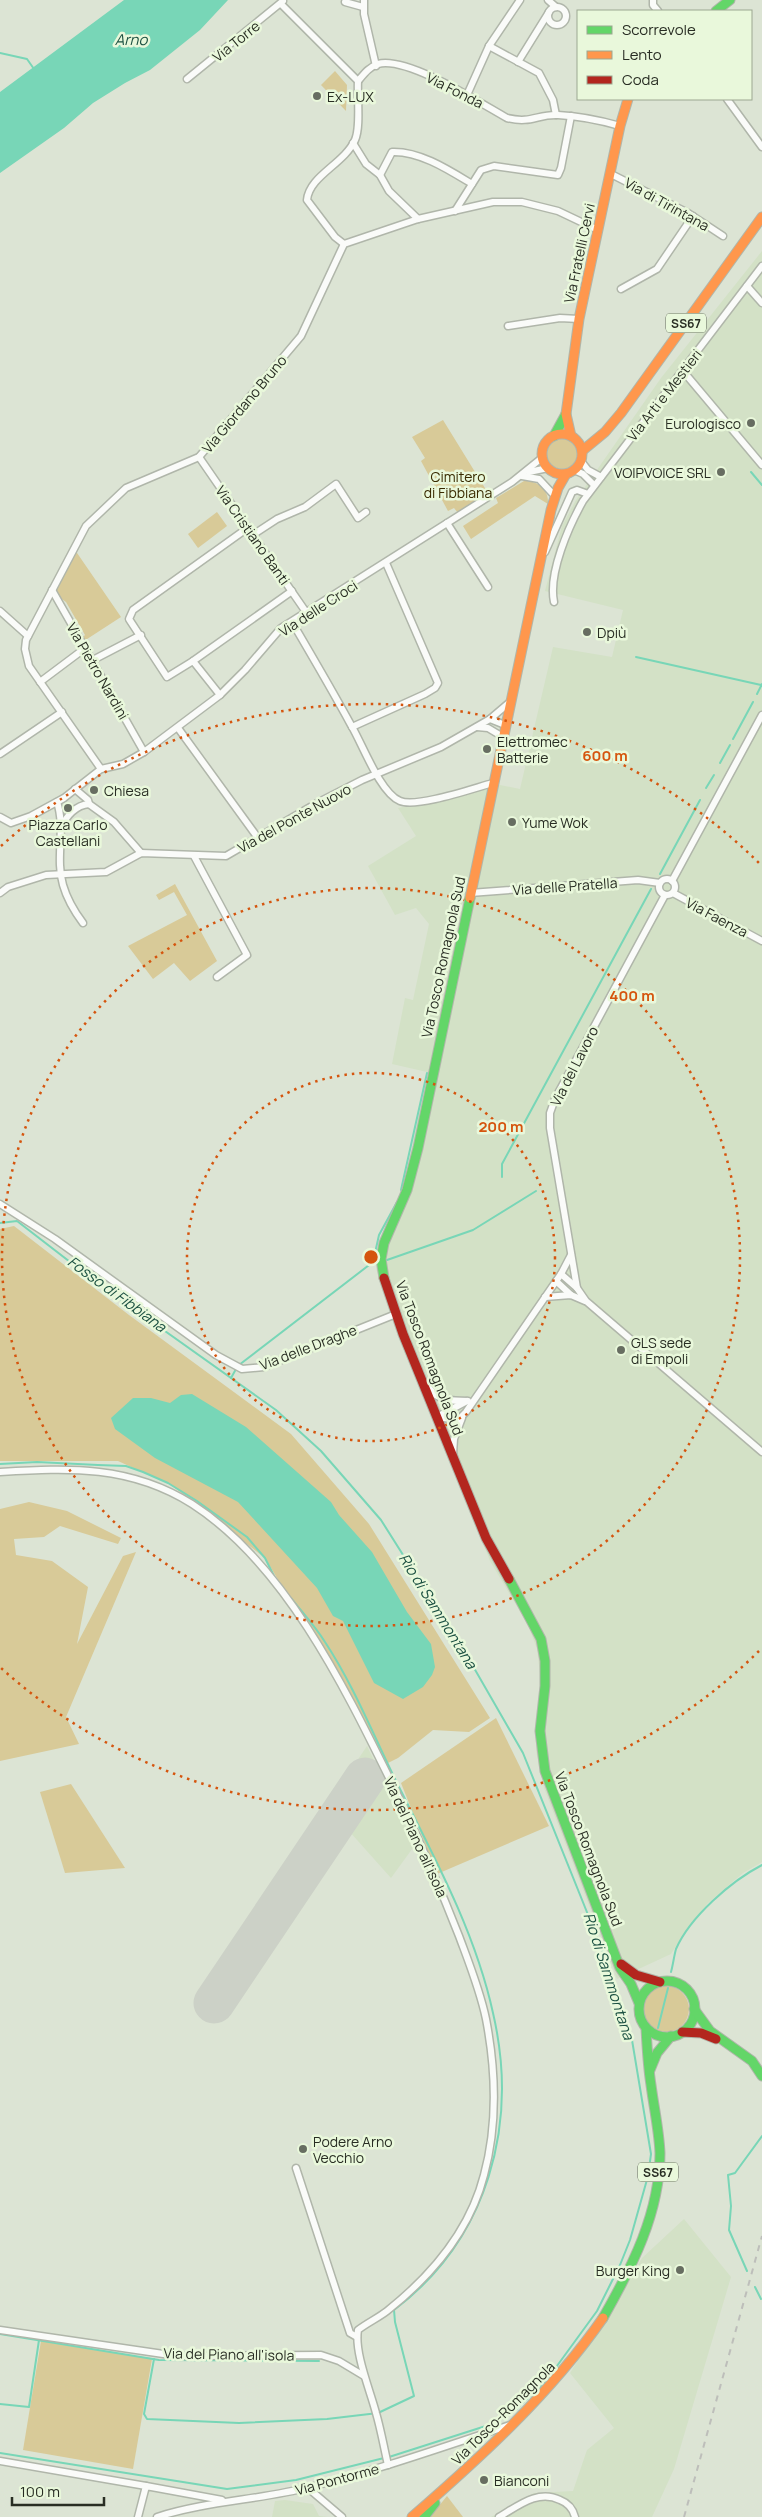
<svg xmlns="http://www.w3.org/2000/svg" width="762" height="2517" font-family="Manrope,sans-serif">
<rect width="100%" height="100%" fill="#dce4d4"/>
<!-- built -->
<g fill="#d3e1c6">
<path d="M762 251V1862L743 1873 708 1903 689 1926 671 1954 617 1979 544 1788 536 1751 541 1682 537 1649 528 1625 490 1561 376 1269 378 1247 403 1190 427 1072 392 1064 405 998 413 1000 429 924 416 908 395 915 368 866 416 836 398 808 500 785 520 789 553 647 612 657 623 610 545 591 562 526 576 500 661 378Z"/>
<path d="M367 1746 415 1845 391 1878 349 1831 225 2015 220 2021 213 2022 201 1994Z"/>
<path d="M684 2219 731 2277 674 2469 652 2517H491L534 2493 573 2491 587 2450 614 2428 570 2373 642 2258Z"/>
<path d="M285 2500 313 2504 319 2516 328 2517H272L275 2501Z"/>
</g>
<!-- green -->
<g fill="#d8ca98">
<path d="M335 71 347 85 346 111 321 85Z"/>
<path d="M443 420 488 493 458 513 454 508 448 511 421 461 425 458 412 437Z"/>
<circle cx="562" cy="454" r="15"/>
<path d="M524 481C538 481 549 489 548 504L535 496 471 539 463 526 498 503 496 498Z"/>
<path d="M217 512 227 526 198 548 188 534Z"/>
<path d="M75 550 121 617 84 641 82 638 85 635 66 602 59 597 55 589Z"/>
<path d="M175 884 217 961 190 981 174 963 153 979 128 946 187 915 174 892 159 900 156 895Z"/>
<path d="M14 1226 129 1315 291 1434 369 1524 490 1718 469 1732 433 1730 398 1758 388 1763 265 1558 171 1485 118 1461H0V1229Z"/>
<path d="M29 1502 67 1511 121 1538 118 1544 60 1526 44 1537 14 1539 16 1555 52 1561 88 1587 77 1644 123 1556 136 1552 66 1717 79 1744 0 1761V1509Z"/>
<path d="M496 1718 549 1826 437 1874 401 1783Z"/>
<path d="M71 1784 125 1868 65 1873 40 1792Z"/>
<circle cx="666" cy="2009" r="23"/>
<path d="M41 2341 152 2359 133 2469 23 2450Z"/>
<path d="M447 2496 463 2517H430Z"/>
</g>
<!-- water -->
<g fill="#78d6b7">
<path d="M124 0H228L200 30 150 70 125 83 93 103 64 128 0 173V92Z"/>
<path d="M192 1394 246 1427 331 1502 339 1515 372 1552 407 1612 431 1644 435 1667 432 1675 423 1687 403 1699 374 1683 343 1621 333 1616 317 1588 238 1502 155 1458 115 1429 111 1418 133 1398H151L170 1403 181 1395Z"/>
</g>
<g fill="none" stroke-linecap="round" stroke-linejoin="round">
<!-- stream -->
<g stroke="#78d6b7" stroke-width="2">
<path d="M0 53 27 59 34 69"/>
<path d="M751 472 762 485"/>
<path d="M636 657 761 685"/>
<path d="M757 694 762 684"/>
<path d="M733 739 753 702"/>
<path d="M720 763 730 745"/>
<path d="M706 788 714 775"/>
<path d="M660 874 700 800"/>
<path d="M502 1177V1164L651 889"/>
<path d="M401 1190 427 1073"/>
<path d="M0 1223 17 1221 96 1282 276 1410 321 1451 381 1520 470 1661 523 1753 607 1962 632 2040 651 2154 648 2176 630 2240 620 2265 597 2311 546 2381 513 2412 492 2424 389 2457"/>
<path d="M387 1260 473 1230 536 1191"/>
<path d="M239 1365 373 1262 379 1235 397 1202"/>
<path d="M231 1378 236 1369"/>
<path d="M0 1464 37 1462 98 1465 126 1466 143 1472 168 1483 197 1501 247 1537 265 1558 274 1576"/>
<path d="M671 1972C673 1965 674 1956 676 1949 690 1917 731 1881 762 1865"/>
<path d="M658 2028 668 1988"/>
<path d="M747 2271 729 2230 731 2206 728 2175 735 2173 762 2136"/>
<path d="M755 2287 761 2299"/>
<path d="M0 2334 159 2360 319 2361"/>
<path d="M154 2359 144 2414 147 2419 239 2423 327 2419 378 2413 414 2396 395 2322 394 2310C488 2239 519 2125 493 2013 476 1935 437 1862 401 1791 376 1742 356 1689 325 1642 315 1626 302 1612 291 1598"/>
<path d="M0 2404 29 2407 39 2340"/>
<path d="M0 2453 227 2489 296 2480 384 2458"/>
</g>
<!-- runway -->
<path stroke="#ccd1c7" stroke-width="41" d="M214 2003 365 1778"/>
<!-- street casing -->
<g stroke="#b0b6aa" stroke-width="9">
<g id="street">
<path d="M364 0V14L376 66"/>
<path d="M548 0 556 7"/>
<path d="M653 0V5L658 11"/>
<path d="M345 2 363 7"/>
<path d="M281 4 358 81C357 97 361 127 355 140 344 164 309 176 307 200L335 237 344 244"/>
<circle cx="557" cy="16" r="9"/>
<path d="M489 46 539 73 553 100 556 115"/>
<path d="M518 62 549 12"/>
<path d="M187 79 283 1"/>
<path d="M358 81C364 74 369 67 378 64 407 56 480 103 507 118 532 124 537 114 558 115 579 116 599 120 620 126"/>
<path d="M467 95 489 46 520 0"/>
<path d="M727 99 762 147"/>
<path d="M353 143 366 164 380 175 389 191 418 219"/>
<path d="M611 174 688 213 723 236"/>
<path d="M380 175 392 152C420 151 449 170 472 184"/>
<path d="M455 211 481 170 494 166 558 175 561 168 571 116"/>
<path d="M747 286 762 303"/>
<path d="M621 289 657 269 693 216"/>
<path d="M508 326 560 318 579 319"/>
<path d="M683 371 762 465"/>
<path d="M199 457 306 612"/>
<path d="M581 461 588 470 601 477"/>
<path d="M574 470 583 474 594 485"/>
<path d="M529 472 548 468"/>
<path d="M522 476 539 479 552 493"/>
<path d="M447 523 488 587"/>
<path d="M254 534 277 519 305 507 336 484 358 518 366 512"/>
<path d="M545 552 572 492 577 490 588 494"/>
<path d="M52 590 144 752"/>
<path d="M554 602C548 573 569 526 583 501L762 266"/>
<path d="M0 611 28 636"/>
<path d="M292 622C312 656 332 690 351 725 362 743 380 793 400 801 417 808 474 788 493 783"/>
<path d="M91 661 141 635"/>
<path d="M193 661 292 591"/>
<path d="M40 682 84 649"/>
<path d="M220 695 193 661 167 677 129 619 133 610 249 527"/>
<path d="M490 719 505 725"/>
<path d="M352 727 425 694 435 688 438 683 386 563"/>
<path d="M477 727 488 728 503 737"/>
<path d="M178 728 258 838"/>
<path d="M0 754 62 712"/>
<path d="M101 769 29 666 25 649 26 640 86 526 126 488 199 457 301 336 344 244 418 219 493 202H522L558 211 598 230"/>
<path d="M75 789 88 800 89 804 114 822 141 853"/>
<path d="M57 802C66 829 55 858 63 885 67 899 74 911 83 923"/>
<path d="M0 817 11 823 31 816 64 798 101 769 123 764 144 752 220 695 245 670 281 628 512 482 543 457"/>
<path d="M61 828C66 816 76 805 89 804"/>
<path d="M194 856 247 955 217 977"/>
<circle cx="667" cy="887" r="8"/>
<path d="M672 881 762 715"/>
<path d="M0 893 8 887 46 875 106 872 141 853 226 856 319 802 362 780 441 747 490 719 510 702"/>
<path d="M470 893 638 880 660 883"/>
<path d="M673 893 762 941"/>
<path d="M665 895 555 1099 550 1113V1128L577 1288 586 1301 762 1452"/>
<path d="M0 1204 55 1239 216 1355 242 1369 264 1367 396 1314"/>
<path d="M561 1274 577 1288"/>
<path d="M556 1281 571 1295"/>
<path d="M545 1297 571 1295 585 1301"/>
<path d="M430 1389C437 1401 454 1401 468 1401"/>
<path d="M437 1417 458 1420 466 1412 561 1274 571 1255"/>
<path d="M437 1417 467 1401"/>
<path d="M453 1454 454 1439 462 1418"/>
<path d="M0 1472C70 1468 130 1465 192 1504 290 1567 351 1701 401 1802 422 1846 441 1890 459 1936 469 1963 480 1990 486 2019 496 2071 498 2123 484 2175 470 2230 431 2276 387 2311 378 2318 367 2323 358 2330 354 2352 370 2390 376 2413 381 2430 384 2448 388 2465"/>
<path d="M296 2168 350 2333 357 2337"/>
<path d="M0 2330 177 2356 321 2355 339 2361 364 2376"/>
<path d="M0 2461 146 2486"/>
<path d="M308 2488 342 2517"/>
<path d="M138 2517 146 2486 222 2500"/>
<path d="M157 2517C207 2501 259 2500 310 2487 378 2470 443 2447 510 2425"/>
<path d="M499 2517C518 2506 538 2489 560 2500 568 2503 573 2509 575 2517"/>
</g>
</g>
<!-- fast casing -->
<g stroke="#b0b6aa" stroke-width="11">
<g id="fast">
<path d="M716 11 730 0"/>
<path d="M554 436 566 414"/>
<path d="M384 1278 381 1259 384 1243 407 1190 418 1148 470 898"/>
<path d="M509 1579 541 1639 545 1661V1686L540 1731 545 1771 620 1968 631 1984 639 2003"/>
<circle cx="667" cy="2009" r="28"/>
<path d="M694 2009 710 2031 752 2061 762 2076"/>
<path d="M650 2070 657 2053 671 2036"/>
<path d="M603 2318C632 2267 660 2213 660 2153 659 2130 654 2108 651 2085 648 2066 647 2047 646 2028"/>
<path d="M424 2517 435 2503"/>
</g>
</g>
<!-- slow casing -->
<g stroke="#b0b6aa" stroke-width="11">
<g id="slow">
<circle cx="562" cy="454" r="20"/>
<path d="M571 436 566 414 579 319 620 126 628 99"/>
<path d="M582 451 605 432 621 413 762 217"/>
<path d="M470 898 551 510 558 488 566 474"/>
<path d="M412 2517C482 2456 550 2394 603 2318"/>
</g>
</g>
<!-- jam casing -->
<g stroke="#b0b6aa" stroke-width="11">
<g id="jam">
<path d="M384 1278 403 1334 486 1538 509 1579"/>
<path d="M621 1964 636 1975 660 1982"/>
<path d="M682 2032 701 2033 716 2039"/>
</g>
</g>
<!-- street -->
<use href="#street" stroke="#fafbf9" stroke-width="6"/>
<!-- fast -->
<use href="#fast" stroke="#63d668" stroke-width="9"/>
<!-- slow -->
<use href="#slow" stroke="#ff974d" stroke-width="9"/>
<!-- jam -->
<use href="#jam" stroke="#b3261e" stroke-width="9"/>
<!-- rail -->
<path stroke="#bdbeba" stroke-width="2" stroke-dasharray="6 6" stroke-linecap="butt" d="M684 2517 762 2236"/>
</g>
<!-- distance rings -->
<g fill="none" stroke="#d5550e" stroke-width="2.5" stroke-dasharray="2.5 5">
<circle cx="371" cy="1257" r="184"/>
<circle cx="371" cy="1257" r="369"/>
<path d="M759 1651A553 553 0 0 1 1 1668M1 846A553 553 0 0 1 759 863"/>
</g>
<!-- markers -->
<g fill="#676d61" stroke="#e9f8db" stroke-width="2">
<circle cx="317" cy="96" r="5"/>
<circle cx="751" cy="423" r="5"/>
<circle cx="721" cy="472" r="5"/>
<circle cx="587" cy="632" r="5"/>
<circle cx="487" cy="749" r="5"/>
<circle cx="94" cy="790" r="5"/>
<circle cx="68" cy="808" r="5"/>
<circle cx="512" cy="822" r="5"/>
<circle cx="621" cy="1350" r="5"/>
<circle cx="303" cy="2149" r="5"/>
<circle cx="680" cy="2270" r="5"/>
<circle cx="484" cy="2480" r="5"/>
</g>
<g text-anchor="middle" dominant-baseline="central" stroke-width="5" stroke-linejoin="round" paint-order="stroke">
<!-- shield labels -->
<g fill="#e9f8db" stroke="#626a5a" stroke-width="1">
<rect x="666" y="313.5" width="40" height="19" rx="4"/>
<rect x="638" y="2162.5" width="40" height="19" rx="4"/>
</g>
<g font-size="12" font-weight="bold" fill="#282d23">
<text x="686" y="323">SS67</text>
<text x="658" y="2172">SS67</text>
</g>
<!-- street labels -->
<g font-size="14" fill="#282d23" stroke="#e9f8db">
<text transform="translate(236 41) rotate(-39)">Via Torre</text>
<text transform="translate(455 90) rotate(27)">Via Fonda</text>
<text transform="translate(667 204) rotate(29)">Via di Tirintana</text>
<text transform="translate(579 253) rotate(-78)">Via Fratelli Cervi</text>
<text transform="translate(664 395) rotate(-52)">Via Arti e Mestieri</text>
<text transform="translate(244 404) rotate(-50)">Via Giordano Bruno</text>
<text transform="translate(253 535) rotate(55)">Via Cristiano Banti</text>
<text transform="translate(318 608) rotate(-33)">Via delle Croci</text>
<text transform="translate(98 671) rotate(60)">Via Pietro Nardini</text>
<text transform="translate(294 818) rotate(-29)">Via del Ponte Nuovo</text>
<text transform="translate(565 886) rotate(-4)">Via delle Pratella</text>
<text transform="translate(717 917) rotate(28)">Via Faenza</text>
<text transform="translate(443 957) rotate(-78)">Via Tosco Romagnola Sud</text>
<text transform="translate(574 1066) rotate(-63)">Via del Lavoro</text>
<text transform="translate(308 1347) rotate(-21)">Via delle Draghe</text>
<text transform="translate(430 1358) rotate(69)">Via Tosco Romagnola Sud</text>
<text transform="translate(416 1837) rotate(65)">Via del Piano all'isola</text>
<text transform="translate(589 1849) rotate(69)">Via Tosco Romagnola Sud</text>
<text transform="translate(229 2354) rotate(1)">Via del Piano all'isola</text>
<text transform="translate(503 2413) rotate(-45)">Via Tosco-Romagnola</text>
<text transform="translate(337 2479) rotate(-15)">Via Pontorme</text>
</g>
<!-- poi labels -->
<g font-size="14" fill="#282d23" stroke="#e9f8db" text-anchor="start">
<text x="327" y="96">Ex-LUX</text>
<text x="741" y="423" text-anchor="end">Eurologisco</text>
<text x="711" y="472" text-anchor="end">VOIPVOICE SRL</text>
<text x="597" y="632">Dpiù</text>
<text x="497" y="741">Elettromec<tspan x="497" dy="16">Batterie</tspan></text>
<text x="104" y="790">Chiesa</text>
<text x="522" y="822">Yume Wok</text>
<text x="68" y="824" text-anchor="middle">Piazza Carlo<tspan x="68" dy="16">Castellani</tspan></text>
<text x="631" y="1342">GLS sede<tspan x="631" dy="16">di Empoli</tspan></text>
<text x="313" y="2141">Podere Arno<tspan x="313" dy="16">Vecchio</tspan></text>
<text x="670" y="2270" text-anchor="end">Burger King</text>
<text x="494" y="2480">Bianconi</text>
</g>
<!-- park labels -->
<g font-size="14" fill="#392a00" stroke="#e9f8db">
<text x="458" y="476">Cimitero<tspan x="458" dy="16">di Fibbiana</tspan></text>
</g>
<!-- water labels -->
<g font-size="15" font-style="italic" fill="#1c5142" stroke="#e9f8db">
<text x="131" y="39">Arno</text>
<text transform="translate(117 1294) rotate(36)">Fosso di Fibbiana</text>
<text transform="translate(438 1611) rotate(58)">Rio di Sammontana</text>
<text transform="translate(609 1976) rotate(72)">Rio di Sammontana</text>
</g>
</g>
<circle cx="371" cy="1257" r="8" fill="#d5550e" stroke="#e9f8db" stroke-width="2.5"/>
<g font-size="15" text-anchor="middle" font-weight="bold" fill="#d5550e" stroke="#e9f8db" stroke-width="5" stroke-linejoin="round" paint-order="stroke">
<text x="605" y="761">600 m</text>
<text x="632" y="1001">400 m</text>
<text x="501" y="1132">200 m</text>
</g>
<!-- legend -->
<rect x="577" y="10" width="175" height="90" fill="#e9f8db" stroke="#9ca791"/>
<rect x="587" y="26" width="25" height="8" fill="#63d668" stroke="#9ca791"/>
<text x="622" y="35" font-size="15" fill="#282d23">Scorrevole</text>
<rect x="587" y="51" width="25" height="8" fill="#ff974d" stroke="#9ca791"/>
<text x="622" y="60" font-size="15" fill="#282d23">Lento</text>
<rect x="587" y="76" width="25" height="8" fill="#b3261e" stroke="#9ca791"/>
<text x="622" y="85" font-size="15" fill="#282d23">Coda</text>
<!-- scale -->
<path d="M12 2497v8h92v-8" fill="none" stroke="#282d23" stroke-width="2.5"/>
<text x="20" y="2497" font-size="15" fill="#282d23" stroke="#e9f8db" stroke-width="4" paint-order="stroke">100 m</text>
</svg>
